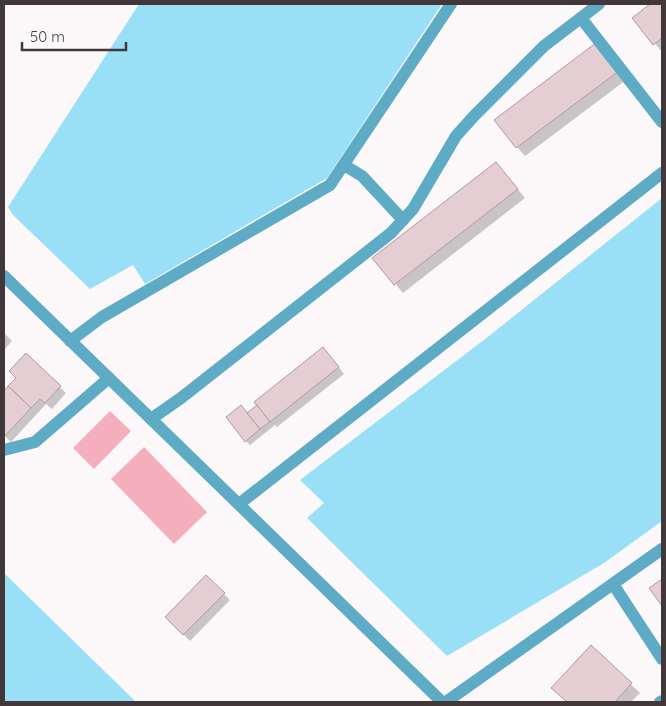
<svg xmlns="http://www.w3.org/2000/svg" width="666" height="706" font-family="Quicksand,sans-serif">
<rect width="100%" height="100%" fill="#fcf7f8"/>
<!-- green -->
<g fill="#f4aebe">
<path d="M110 411 131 431 94 469 73 448Z"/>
<path d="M144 447 207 512 174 544 111 479Z"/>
</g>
<!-- water -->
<g fill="#99e0f7">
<path d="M139 4H442L327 178 145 284 133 265 90 289 13 215 8 207Z"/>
<path d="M662 198V521L604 563 447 656 307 518 324 503 300 480 489 336Z"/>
<path d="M4 573 136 702H4Z"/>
</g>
<!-- shadow -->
<g fill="#0003">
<path d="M652 4H662V52L634 18Z"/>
<path d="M597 44 626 80 525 156 517 147Z"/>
<path d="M496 163 525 198 403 293 374 258Z"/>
<path d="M4 333 12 341 4 350Z"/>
<path d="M26 355 66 393 52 409 46 404 11 442 4 435V393L18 378Z"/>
<path d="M329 355 344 374 277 427 275 425 250 445 246 441 248 414Z"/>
<path d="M206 577 230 600 190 641 166 617Z"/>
<path d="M591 647 640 693 631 702H568L553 688Z"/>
</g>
<!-- building -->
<g fill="#e5ced3" stroke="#b09a9f">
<path d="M650 4H662V38L653 45 632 18Z"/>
<path d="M597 42 619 71 516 148 494 120Z"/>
<path d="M496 162 518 189 394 285 372 258Z"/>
<path d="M323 347 339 367 270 422 254 402Z"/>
<path d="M26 353 61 386 45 403 40 399 31 408 8 386 16 378 9 371Z"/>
<path d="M8 386 31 408 4 437V391Z"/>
<path d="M241 405 260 429 245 442 226 417Z"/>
<path d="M257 405 270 422 260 429 247 413Z"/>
<path d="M206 575 225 593 183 635 165 617Z"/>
<path d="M662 579V606L649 588Z"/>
<path d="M591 645 632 683 615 702H567L551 688Z"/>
</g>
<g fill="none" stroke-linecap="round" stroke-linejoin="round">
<!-- minor -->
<g stroke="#5dabc4" stroke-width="12">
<path d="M581 18 662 122"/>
<path d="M344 165 362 176 403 220"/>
<path d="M4 276 442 702"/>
<path d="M70 341 102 317 330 185 451 4"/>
<path d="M151 419 181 398 391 233 413 209 456 136 474 116 544 46 599 4"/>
<path d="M4 450 35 442 109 378"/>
<path d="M239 504 662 173"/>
<path d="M613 584 662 659"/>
<path d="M446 702 662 549"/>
<path d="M660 702 662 701"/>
</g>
</g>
<!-- border -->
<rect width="666" height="706" fill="none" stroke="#42383a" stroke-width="10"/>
<!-- scale -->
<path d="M22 42v8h104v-8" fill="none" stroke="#42383a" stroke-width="2.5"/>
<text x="30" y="42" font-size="15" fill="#42383a" stroke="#fcf7f8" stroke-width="4" paint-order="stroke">50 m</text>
</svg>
